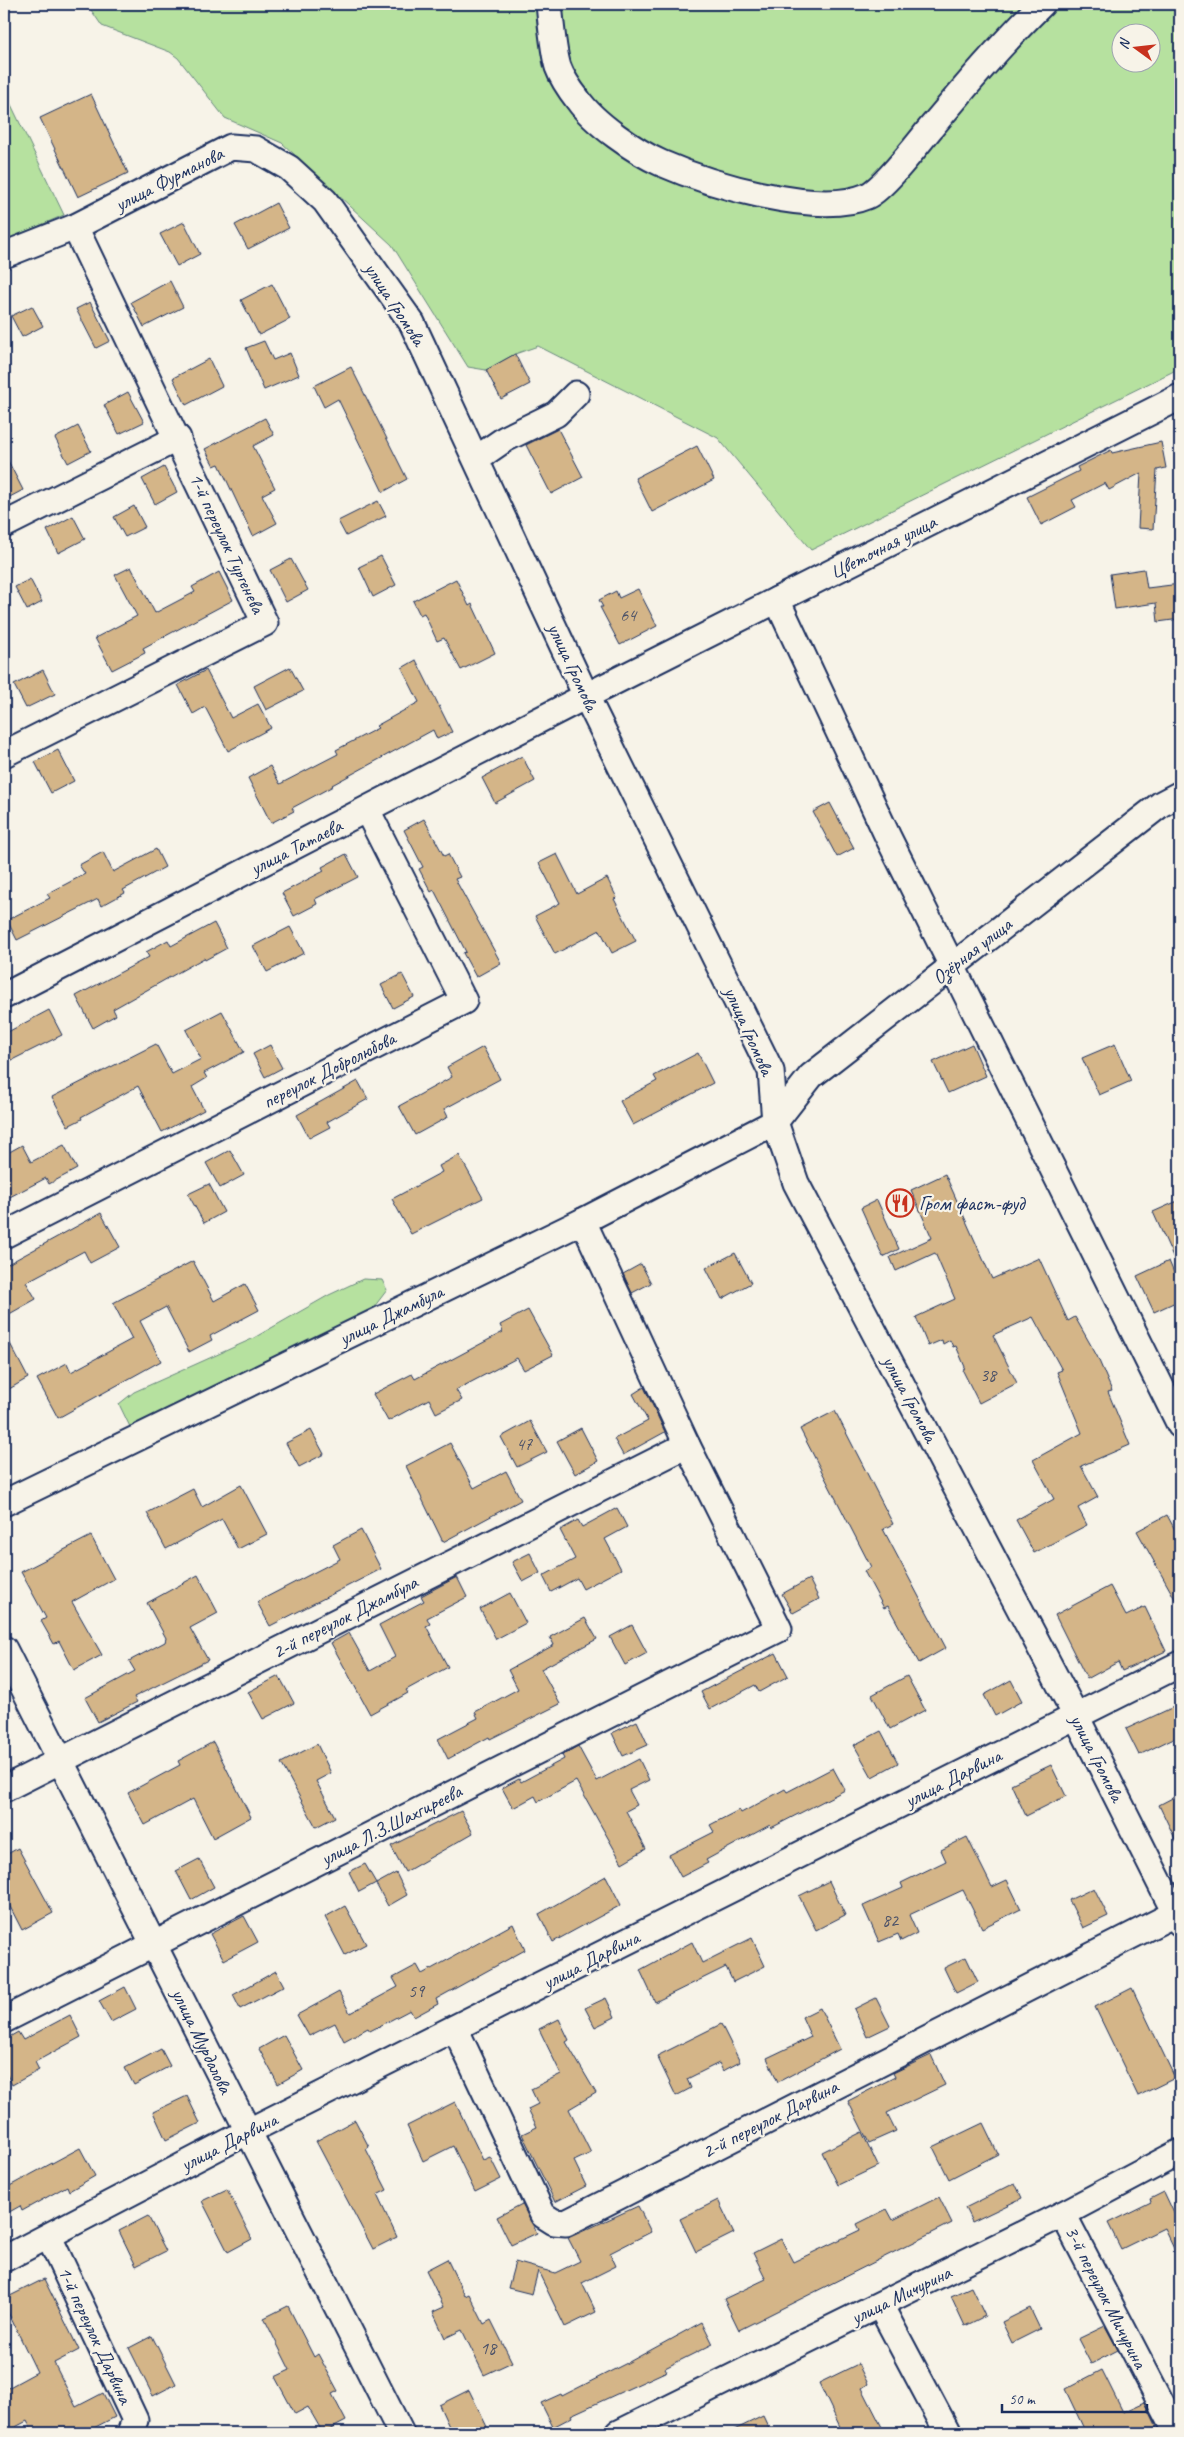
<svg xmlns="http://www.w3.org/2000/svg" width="1184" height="2437" font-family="Caveat,sans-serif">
<rect width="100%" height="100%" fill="#f7f3e8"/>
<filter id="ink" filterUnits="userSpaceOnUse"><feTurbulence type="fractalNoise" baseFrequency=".02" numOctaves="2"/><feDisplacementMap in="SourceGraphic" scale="10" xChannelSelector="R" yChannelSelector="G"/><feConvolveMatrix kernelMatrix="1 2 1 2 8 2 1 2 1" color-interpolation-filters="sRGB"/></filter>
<g filter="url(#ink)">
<!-- green -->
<g fill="#b6e19f" stroke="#68887e" fill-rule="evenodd">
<path d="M87 4H1180V368L811 550 718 438 538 346 515 354 486 370 468 367 392 245 282 143 225 118 178 58 170 52 102 26ZM1122 32H1152V62H1122Z"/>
<path d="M4 90 64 215 4 241Z"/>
<path d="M363 1279 382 1280 387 1290 374 1307 371 1315 132 1431 119 1404 134 1392 252 1339 329 1295Z"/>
</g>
<!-- building -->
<g fill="#d4b588" stroke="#1b2f5e">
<path d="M91 94 128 173 78 197 40 118Z"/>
<path d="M276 203 289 228 248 249 235 225Z"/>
<path d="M184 222 200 254 177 266 160 234Z"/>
<path d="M170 281 183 307 144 327 131 302Z"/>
<path d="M272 284 290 319 259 335 241 300Z"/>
<path d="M90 302 110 341 96 348 76 309Z"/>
<path d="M32 306 43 326 22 337 11 316Z"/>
<path d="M264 341 273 360 290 353 299 375 264 390 246 348Z"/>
<path d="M515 354 530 384 501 399 486 370Z"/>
<path d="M209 359 222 386 186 405 173 378Z"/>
<path d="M351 367 407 479 383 492 338 399 324 407 314 386Z"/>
<path d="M128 392 144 422 119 434 104 405Z"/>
<path d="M265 418 274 435 253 446 275 488 262 495 277 523 253 536 219 464 214 466 205 449Z"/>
<path d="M78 426 91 451 68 463 55 438Z"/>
<path d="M558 429 583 477 551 494 526 445Z"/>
<path d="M1161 442 1166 468 1157 470 1153 529 1138 528 1141 473 1109 490 1105 483 1072 500 1076 507 1041 525 1027 497 1079 471 1077 467 1111 450 1112 453Z"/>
<path d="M697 446 714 480 652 512 635 478Z"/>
<path d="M4 453 23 490 4 500Z"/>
<path d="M164 467 177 492 155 504 142 479Z"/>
<path d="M378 501 386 516 346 536 338 521Z"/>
<path d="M134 506 145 527 125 537 114 517Z"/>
<path d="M73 516 85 539 58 553 47 530Z"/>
<path d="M381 556 396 585 373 597 359 567Z"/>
<path d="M291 559 308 590 286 602 270 570Z"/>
<path d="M131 567 155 613 195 592 192 587 219 572 233 600 143 648 145 653 112 670 95 638 137 616 115 575Z"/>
<path d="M1144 569 1147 588 1180 584V619L1158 622 1156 603 1115 609 1110 574Z"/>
<path d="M30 579 42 602 27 610 15 587Z"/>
<path d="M456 579 469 606 472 604 495 653 461 670 444 638 437 641 424 613 420 615 413 601Z"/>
<path d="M638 589 657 626 620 645 600 607H603L599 600 616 591 619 598Z"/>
<path d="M416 660 452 732 437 739 433 730 332 785 333 786 292 808 294 811 271 823 248 778 270 766 280 784 338 754 336 750 378 728 376 726 419 702 402 668Z"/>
<path d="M290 667 303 691 266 710 254 686Z"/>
<path d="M43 670 55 694 26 708 14 685Z"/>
<path d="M206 670 231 718 258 704 271 728 228 751 205 707 193 714 178 685Z"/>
<path d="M58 750 74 781 51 793 35 762Z"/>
<path d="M522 756 535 781 495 803 482 778Z"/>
<path d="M830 803 854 848 837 857 813 812Z"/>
<path d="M424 819 444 856 448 854 460 877 455 879 501 963 476 977 463 953 466 952 434 890 431 892 419 869 423 867 404 830Z"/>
<path d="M156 849 165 867 123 890 125 893 101 906 98 899 17 940 7 920 50 898 47 894 85 874 79 865 103 852 113 872Z"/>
<path d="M346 854 358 877 315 899 317 904 294 916 282 893 324 871 322 867Z"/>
<path d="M557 854 577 894 607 878 617 898 614 899 636 941 612 953 600 930 555 954 535 916 560 903 539 863Z"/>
<path d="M214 923 227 948 205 960 204 958 113 1009 116 1015 93 1028 76 996 149 957 146 952 168 940 171 946Z"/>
<path d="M290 927 304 953 267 972 253 946Z"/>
<path d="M402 974 414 997 393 1008 381 985Z"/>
<path d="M49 1010 62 1035 4 1064V1034Z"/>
<path d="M222 1011 244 1052 204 1073 207 1078 192 1087 204 1110 162 1132 138 1086 81 1117 82 1119 68 1126 52 1097 156 1044 172 1074 201 1059 186 1030Z"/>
<path d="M972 1044 986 1076 948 1093 933 1062Z"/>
<path d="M1115 1044 1131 1081 1099 1095 1082 1058Z"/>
<path d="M270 1045 282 1068 265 1077 253 1054Z"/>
<path d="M483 1047 500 1079 444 1109 448 1117 415 1135 399 1106 452 1077 447 1067Z"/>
<path d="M698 1053 713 1083 633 1125 620 1101 657 1081 654 1076Z"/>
<path d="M358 1081 368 1099 327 1122 330 1127 309 1138 297 1115Z"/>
<path d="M22 1145 31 1162 64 1145 77 1169 49 1184 46 1178 4 1200V1155Z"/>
<path d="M230 1150 244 1175 220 1188 206 1163Z"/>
<path d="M459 1155 483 1198 411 1234 392 1199 442 1172 439 1166Z"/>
<path d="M945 1174 992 1279 1039 1258 1068 1321 1075 1317 1097 1356 1112 1391 1108 1392 1130 1445 1081 1466 1098 1497 1078 1508 1087 1525 1034 1553 1016 1520 1054 1499 1033 1460 1082 1433 1057 1372 1062 1370 1033 1317 993 1335 1017 1383 979 1403 963 1371 965 1367 956 1346 953 1347 950 1340 943 1344 942 1340 928 1346 916 1317 955 1299 935 1253 896 1271 890 1257 932 1238 911 1190Z"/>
<path d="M209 1184 224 1212 204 1223 188 1194Z"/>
<path d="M877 1200 899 1249 883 1257 861 1208Z"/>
<path d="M1180 1200V1272L1153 1212Z"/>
<path d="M101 1213 120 1247 90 1263 84 1251 26 1282 36 1299 4 1317V1266Z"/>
<path d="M735 1253 751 1283 722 1299 706 1268Z"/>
<path d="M193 1261 214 1301 245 1284 259 1310 210 1336 212 1340 189 1352 166 1307 140 1321 161 1361 58 1418 37 1379 67 1363 71 1372 132 1339 113 1303Z"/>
<path d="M1169 1261 1180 1287V1300L1154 1312 1137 1276Z"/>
<path d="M641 1264 651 1283 632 1293 623 1274Z"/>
<path d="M528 1310 553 1355 524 1370 517 1358 456 1390 462 1400 436 1413 429 1399 388 1421 373 1394 412 1374 415 1379 503 1332 500 1325Z"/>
<path d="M4 1332 28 1378 4 1392Z"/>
<path d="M644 1387 665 1432 623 1455 614 1439 648 1421 633 1394Z"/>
<path d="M835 1411 893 1524 883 1529 946 1648 919 1663 888 1606 884 1608 864 1571 871 1567 800 1429Z"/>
<path d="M530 1421 547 1452 517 1467 501 1437Z"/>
<path d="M581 1428 598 1461 575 1474 557 1441Z"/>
<path d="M311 1430 324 1454 299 1467 286 1443Z"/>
<path d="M450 1443 474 1488 506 1471 521 1500 443 1542 406 1466Z"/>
<path d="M241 1485 267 1534 238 1549 222 1519 166 1549 147 1513 193 1489 202 1507Z"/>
<path d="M617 1508 627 1527 605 1539 621 1569 583 1589 577 1578 551 1592 543 1576 575 1559 560 1530 578 1520 582 1527Z"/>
<path d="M1167 1515 1180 1539V1608L1137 1531Z"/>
<path d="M361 1530 381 1569 270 1626 257 1602 340 1559 333 1545Z"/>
<path d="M91 1536 114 1579 72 1602 102 1655 74 1670 59 1641 54 1644 41 1621 46 1618 21 1572Z"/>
<path d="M530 1553 540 1573 523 1582 512 1562Z"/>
<path d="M198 1575 218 1613 190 1628 208 1660 134 1697 137 1702 98 1722 85 1698 135 1671 129 1661 165 1642 166 1638 147 1603Z"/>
<path d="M457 1577 467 1597 427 1618 430 1624 426 1626 448 1667 406 1690 408 1693 370 1714 331 1643 349 1633 370 1671 395 1657 379 1625 424 1601 421 1596Z"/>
<path d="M809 1579 819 1599 793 1613 782 1594Z"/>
<path d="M1110 1586 1126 1616 1145 1607 1166 1651 1122 1671 1118 1662 1087 1679 1055 1615Z"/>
<path d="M510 1593 526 1623 496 1639 480 1609Z"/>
<path d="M585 1618 597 1639 541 1669 560 1704 490 1739 489 1737 448 1759 438 1739 478 1718 475 1712 518 1689 508 1670 554 1645 550 1637Z"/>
<path d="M632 1625 647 1653 625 1665 610 1637Z"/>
<path d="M776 1653 788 1676 759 1692 755 1685 710 1709 701 1692Z"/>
<path d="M279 1676 294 1703 263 1719 248 1692Z"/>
<path d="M907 1676 925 1710 890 1729 872 1695Z"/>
<path d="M1011 1680 1022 1701 995 1716 984 1695Z"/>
<path d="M1180 1704V1735L1139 1755 1126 1729Z"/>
<path d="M637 1721 648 1745 623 1756 612 1733Z"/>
<path d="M881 1731 898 1763 872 1777 854 1745Z"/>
<path d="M213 1742 251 1817 213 1838 193 1799 145 1825 128 1793 180 1765 178 1761Z"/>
<path d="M317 1744 331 1773 316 1781 335 1817 316 1827 281 1763Z"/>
<path d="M578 1746 597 1781 639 1759 649 1780 629 1790 637 1805 626 1811 646 1849 622 1863 576 1781 538 1802 535 1796 513 1808 502 1788 519 1779 521 1782 564 1759 562 1755Z"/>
<path d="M1051 1765 1066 1796 1026 1816 1011 1784Z"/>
<path d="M833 1768 845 1790 771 1828 770 1825 706 1860 708 1863 681 1877 669 1855 714 1832 710 1825 739 1810 741 1813 785 1789 787 1792Z"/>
<path d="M1180 1794V1849L1159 1805Z"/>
<path d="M461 1811 473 1833 405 1872 391 1846Z"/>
<path d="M967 1837 992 1887 1007 1880 1021 1909 982 1928 963 1890 909 1915 917 1933 901 1941 898 1934 879 1942 863 1906 903 1888 901 1883 946 1861 941 1850Z"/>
<path d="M18 1848 53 1913 22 1930 4 1895V1856Z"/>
<path d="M199 1859 214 1887 191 1900 176 1871Z"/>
<path d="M365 1864 376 1883 359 1892 349 1872Z"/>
<path d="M396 1873 407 1895 388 1906 376 1884Z"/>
<path d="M606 1876 621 1905 553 1942 539 1914Z"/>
<path d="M829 1881 845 1915 816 1930 799 1896Z"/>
<path d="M1094 1888 1108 1916 1083 1928 1069 1900Z"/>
<path d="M345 1906 366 1944 345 1955 325 1917Z"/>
<path d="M244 1916 258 1942 224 1960 210 1934Z"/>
<path d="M513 1924 525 1950 436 1999 438 2004 414 2017 410 2010 370 2031 368 2028 344 2041 335 2023 309 2036 297 2015 339 1992 350 2013 398 1987 393 1978 417 1965 422 1974Z"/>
<path d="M752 1938 765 1966 733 1982 726 1967 655 2002 640 1970 692 1942 702 1963Z"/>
<path d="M966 1957 978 1982 956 1993 944 1968Z"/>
<path d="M276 1971 284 1986 240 2009 233 1995Z"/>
<path d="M125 1987 136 2009 111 2022 99 2001Z"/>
<path d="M1132 1988 1175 2078 1138 2096 1095 2007Z"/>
<path d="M606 1998 615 2017 595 2027 585 2008Z"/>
<path d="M876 1998 890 2026 867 2037 854 2009Z"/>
<path d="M820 2008 840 2049 778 2082 767 2058 811 2037 802 2017Z"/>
<path d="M70 2015 81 2037 35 2062 39 2070 12 2085 4 2069V2040L18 2032 23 2040Z"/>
<path d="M559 2019 569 2040 566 2042 596 2093 569 2109 591 2153 574 2161 586 2186 555 2202 522 2134 537 2127 528 2109 538 2104 531 2089 561 2074 539 2029Z"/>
<path d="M721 2024 740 2062 723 2071 719 2063 687 2079 691 2088 676 2096 657 2056Z"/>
<path d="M284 2035 303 2070 278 2084 259 2049Z"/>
<path d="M161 2049 170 2066 134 2085 125 2068Z"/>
<path d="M931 2055 945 2085 887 2113 896 2131 869 2143 848 2101 895 2077 893 2073Z"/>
<path d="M187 2096 200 2123 166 2140 153 2112Z"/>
<path d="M455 2102 483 2160 490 2157 501 2179 475 2192 453 2146 423 2161 407 2126Z"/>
<path d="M355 2120 369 2147 366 2149 387 2190 377 2195 397 2237 373 2249 316 2141Z"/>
<path d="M983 2123 998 2154 949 2179 933 2147Z"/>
<path d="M862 2132 878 2166 838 2185 822 2152Z"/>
<path d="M80 2148 95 2176 69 2191 67 2186 22 2211 20 2206 4 2215V2189Z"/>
<path d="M1015 2183 1022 2198 972 2222 965 2208Z"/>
<path d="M227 2189 252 2239 228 2252 202 2201Z"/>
<path d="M1164 2192 1180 2226V2261L1164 2228 1121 2249 1108 2223 1151 2202 1150 2199Z"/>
<path d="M939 2197 952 2223 739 2330 724 2299 766 2279 753 2253 781 2239 793 2262 860 2230 857 2224 887 2209 893 2220Z"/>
<path d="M718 2200 734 2233 696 2252 680 2219Z"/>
<path d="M522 2204 537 2233 511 2245 497 2217Z"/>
<path d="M638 2206 651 2232 610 2253 616 2266 582 2283 596 2312 565 2327 538 2271 532 2294 508 2288 515 2262 555 2273 580 2261 568 2238Z"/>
<path d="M148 2216 166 2251 136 2266 119 2231Z"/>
<path d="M447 2259 465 2296 469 2294 484 2324 491 2320 512 2362 484 2375 462 2330 445 2338 433 2312 444 2307 426 2270Z"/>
<path d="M44 2279 79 2350 54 2363 76 2407 103 2393 115 2417 84 2433H33L27 2421 4 2433V2390L37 2372 4 2304V2299Z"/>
<path d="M971 2287 985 2316 965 2326 951 2296Z"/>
<path d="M288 2306 314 2357 318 2354 338 2391 332 2394 346 2421 323 2433 308 2407 295 2414 275 2377 290 2370 264 2318Z"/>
<path d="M1030 2308 1040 2329 1012 2343 1002 2322Z"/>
<path d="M702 2322 713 2344 665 2368 667 2371 571 2415 572 2417 553 2427 541 2403 561 2394 562 2396 629 2362Z"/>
<path d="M1105 2326 1118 2350 1091 2364 1078 2339Z"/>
<path d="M152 2336 176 2384 153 2396 129 2348Z"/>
<path d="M858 2364 868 2384 862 2388 885 2433H843L819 2383Z"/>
<path d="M1102 2370 1123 2412 1145 2402 1157 2427 1144 2433H1086L1065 2389Z"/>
<path d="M469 2390 490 2433H452L439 2405Z"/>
<path d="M763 2416 771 2433H728Z"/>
</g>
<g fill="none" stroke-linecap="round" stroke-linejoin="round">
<!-- minor casing -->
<g stroke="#1b2f5e" stroke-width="29">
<g id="minor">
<path d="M549 4C551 22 553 51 558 67 562 78 571 91 578 100 594 123 636 152 661 163 709 184 818 217 867 196 884 188 916 146 929 130 965 87 1001 44 1042 4"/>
<path d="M4 255 75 227 231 147 256 149 289 168 325 201 412 323 586 696 771 1071 775 1122 796 1183 1076 1716 1180 1923"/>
<path d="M476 459 505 439 556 414 576 394"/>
<path d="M4 525 178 438"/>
<path d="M777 600 888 837 1180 1425"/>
<path d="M4 754 265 623 75 227"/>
<path d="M4 996 586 696 1180 397"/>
<path d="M4 1235 464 1001 367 810"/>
<path d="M4 1503 583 1221 775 1122 811 1076 1161 804 1180 794"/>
<path d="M4 1649 401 2433"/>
<path d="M4 1789 687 1445"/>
<path d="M4 2020 779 1629 687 1445 583 1221"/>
<path d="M455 2028 543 2215 554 2222 566 2223 1180 1911"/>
<path d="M1063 2214 1177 2433"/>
<path d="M49 2237 135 2420 130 2433"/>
<path d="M4 2259 247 2132 1180 1664"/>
<path d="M880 2305 948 2433"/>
<path d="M619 2433 1063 2214 1180 2152"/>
</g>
</g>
<!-- minor -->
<use href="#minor" stroke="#f7f3e8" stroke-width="25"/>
</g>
</g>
<!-- icons -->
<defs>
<g id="restaurant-ring" transform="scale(1.4375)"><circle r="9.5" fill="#f7f3e8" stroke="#c8321e" stroke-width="1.5"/><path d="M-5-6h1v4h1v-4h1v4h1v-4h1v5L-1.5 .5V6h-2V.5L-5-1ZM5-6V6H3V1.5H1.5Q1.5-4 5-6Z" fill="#c8321e"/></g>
</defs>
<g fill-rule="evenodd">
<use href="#restaurant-ring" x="900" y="1203"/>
</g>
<g text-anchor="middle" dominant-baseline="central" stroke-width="4.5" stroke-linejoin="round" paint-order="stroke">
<!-- number labels -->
<g font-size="18" fill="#495068">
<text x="628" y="615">64</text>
<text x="988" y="1375">38</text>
<text x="524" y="1444">47</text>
<text x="890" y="1920">82</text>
<text x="416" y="1991">59</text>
<text x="488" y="2348">18</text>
</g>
<!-- street labels -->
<g font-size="20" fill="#1b2f5e" stroke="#f7f3e8">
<text transform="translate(169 179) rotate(-27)">улица Фурманова</text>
<text transform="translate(395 304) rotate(57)">улица Громова</text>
<text transform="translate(227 543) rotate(65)">1-й переулок Тургенева</text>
<text transform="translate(883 547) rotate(-27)">Цветочная улица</text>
<text transform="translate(573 667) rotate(65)">улица Громова</text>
<text transform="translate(296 847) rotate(-27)">улица Татаева</text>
<text transform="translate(972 951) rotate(-38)">Озёрная улица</text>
<text transform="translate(749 1031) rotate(66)">улица Громова</text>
<text transform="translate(329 1070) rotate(-27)">переулок Добролюбова</text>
<text transform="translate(391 1315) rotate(-26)">улица Джамбула</text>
<text transform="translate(910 1399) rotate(62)">улица Громова</text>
<text transform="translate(345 1617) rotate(-27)">2-й переулок Джамбула</text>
<text transform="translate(1097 1758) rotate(63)">улица Громова</text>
<text transform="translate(953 1778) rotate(-27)">улица Дарвина</text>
<text transform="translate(391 1825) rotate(-27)">улица Л.З.Шахгиреева</text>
<text transform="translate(591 1960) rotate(-27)">улица Дарвина</text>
<text transform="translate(202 2041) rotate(64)">улица Мурдалова</text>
<text transform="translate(770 2119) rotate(-27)">2-й переулок Дарвина</text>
<text transform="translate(229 2142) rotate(-27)">улица Дарвина</text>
<text transform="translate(901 2295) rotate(-26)">улица Мичурина</text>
<text transform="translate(1106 2297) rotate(63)">3-й переулок Мичурина</text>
<text transform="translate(95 2335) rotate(65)">1-й переулок Дарвина</text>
</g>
<!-- poi labels -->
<g font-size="20" fill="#1b2f5e" stroke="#f7f3e8" text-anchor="start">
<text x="919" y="1203">Гром фаст-фуд</text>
</g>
</g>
<!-- margin -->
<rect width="1184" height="2437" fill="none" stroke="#f7f3e8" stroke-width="20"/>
<rect x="10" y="10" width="1164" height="2417" fill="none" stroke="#1b2f5e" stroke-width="2" filter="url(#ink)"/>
<!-- north arrow -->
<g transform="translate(1136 48) rotate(285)"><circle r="24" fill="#f7f3e8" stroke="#9fa5b1"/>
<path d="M0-4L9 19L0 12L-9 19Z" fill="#c8321e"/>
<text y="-8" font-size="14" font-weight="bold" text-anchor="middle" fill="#1b2f5e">N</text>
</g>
<!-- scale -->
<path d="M1002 2404v8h145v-8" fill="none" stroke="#1b2f5e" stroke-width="2.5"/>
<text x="1009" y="2404" font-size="15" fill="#1b2f5e" stroke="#f7f3e8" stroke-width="4" paint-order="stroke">50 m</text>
</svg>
